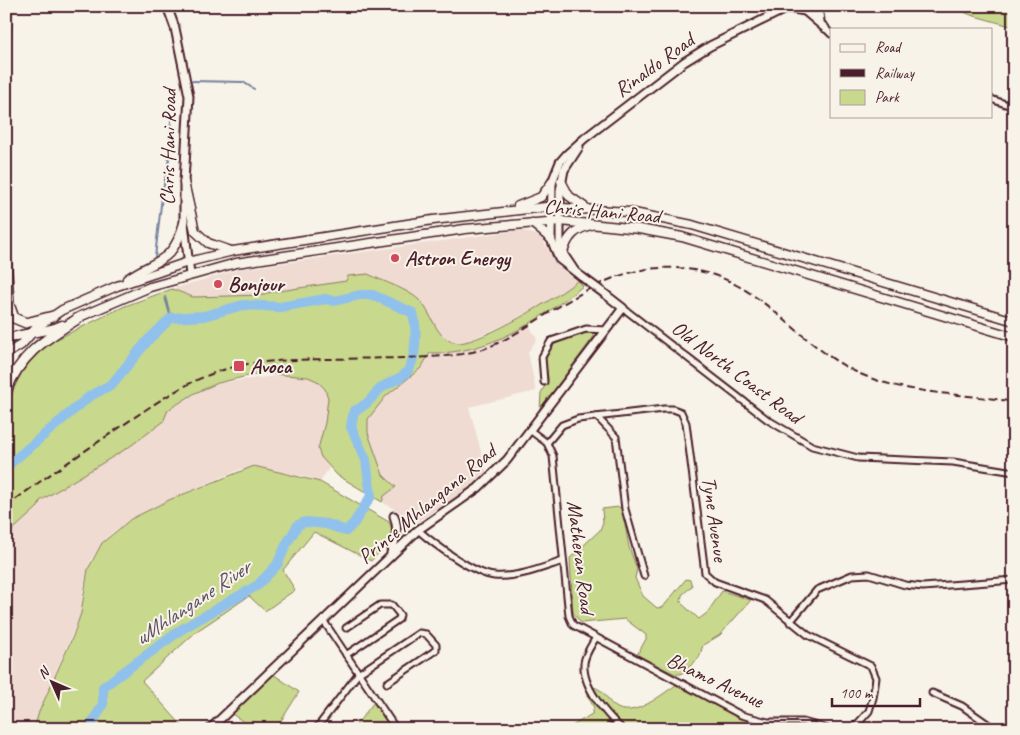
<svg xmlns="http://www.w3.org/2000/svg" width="1020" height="735" font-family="Caveat,sans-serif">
<rect width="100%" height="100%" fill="#f7f3e8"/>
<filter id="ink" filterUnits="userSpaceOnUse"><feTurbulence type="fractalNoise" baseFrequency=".02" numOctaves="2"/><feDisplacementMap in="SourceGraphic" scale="10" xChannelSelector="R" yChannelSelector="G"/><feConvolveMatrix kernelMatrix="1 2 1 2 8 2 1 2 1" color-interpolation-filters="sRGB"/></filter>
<g filter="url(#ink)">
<!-- built -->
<g fill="#efdbd2">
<path d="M522 230 541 237 558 266 577 281 562 294 508 323 463 343 451 342 441 336 418 299 368 274 346 281 266 293 263 295 193 297 172 289 240 269Z"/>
<path d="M528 324 537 339 528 352 536 391 469 407 487 473 456 497 417 522 382 502 384 496 396 487 383 475 368 433V419L372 411 390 391 421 368 430 353H443L484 346Z"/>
<path d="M291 374 314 378 325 389 328 398 325 423 318 449 329 468 320 482 302 476 241 469 169 500 131 519 113 532 102 543 90 562 84 585 81 613 39 712 34 729H6V536L38 507 40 501 129 447 168 410 195 393 218 383Z"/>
</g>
<!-- green -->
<g fill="#c8d88c" stroke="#897c5c">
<path d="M951 6H1014V27L971 15Z"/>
<path d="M368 274C384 282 405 288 418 299 434 313 434 341 459 343 484 341 557 298 577 281L583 286C540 320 488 355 430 353L421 368 386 396 368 419V433L383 475 396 487 384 496 382 502 337 475 321 457 318 449 325 423 328 398 325 389 317 381 308 377 261 373 218 383 195 393 168 410 163 422 129 447 40 501 38 507 6 536V416L14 388 22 372 33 357 55 340 125 306 172 289 193 297 263 295 266 293 346 281 348 276Z"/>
<path d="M598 331 540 409 541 393 548 380C548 372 544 364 546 356 551 338 583 333 598 331Z"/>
<path d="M254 466 320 482 389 522C399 539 382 549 371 561L314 532 283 570 295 590 265 611 249 596 197 631 142 681 185 729H34L39 712 73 636 81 613 88 569 102 543 131 519 169 500Z"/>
<path d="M619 507 622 508 629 547 637 569 635 578 643 596 657 608 663 607 686 579 690 580 692 586 682 595 681 603 699 619 707 613 722 591 751 600 720 635 703 645 699 658 681 674H675L637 655 646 639V635L625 619 581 623 573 613 570 558 600 530 603 522 602 509Z"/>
<path d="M273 674 299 692 276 729H254L232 714Z"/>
<path d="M676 685 752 723 795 728 567 729 592 714 594 708 588 696V691L593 687C602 689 605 695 610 702 628 724 659 696 676 685Z"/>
<path d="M374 702 392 729H353Z"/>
</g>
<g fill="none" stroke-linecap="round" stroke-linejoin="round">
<!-- stream -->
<g stroke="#74809f" stroke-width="2">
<path d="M191 81 243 82 254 89"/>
<path d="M155 257 162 196 170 153 172 85"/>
<path d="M165 297 171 318"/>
</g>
<!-- river -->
<path stroke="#90c1ec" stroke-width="10" d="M6 467 90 396 112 384 149 339 171 318 204 316 243 305 280 307 326 299 334 301 360 295H373L413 313C417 328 417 363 405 374 397 381 385 383 378 391 371 399 365 407 354 411L351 427 366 460 371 496 354 523 346 531 327 524 305 522 298 525 287 543 277 565 258 585 182 629 103 687V704L89 729"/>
<!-- street casing -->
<g stroke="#4a1f2b" stroke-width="9">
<g id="street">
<path d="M809 6 819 20"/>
<path d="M824 27 831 34"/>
<path d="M991 99 1014 107"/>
<path d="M623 308 768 420 812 446 858 458 953 462 1014 472"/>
<path d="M544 382 542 357 551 341 586 329 606 330"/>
<path d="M597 417 616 437 625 509 644 576"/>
<path d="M531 431 547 443 553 456 569 616 573 625 741 715 768 722H803L828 729"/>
<path d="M547 443 562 425 578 419 664 409H673L681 412 686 423 705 573 715 582 765 600 808 635 871 666 876 678 873 698 869 711 853 729"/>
<path d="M418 530C434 544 474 574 494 576 518 578 541 568 563 561"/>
<path d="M323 620 396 729"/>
<path d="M790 622 817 590 852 575 869 574 905 585 923 587 1014 580"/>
<path d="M346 628 380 605H392L400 615 399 619 346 655"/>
<path d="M595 639C591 646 585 654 584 663 582 687 606 714 622 729"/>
<path d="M932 693 962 706 995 729"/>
<path d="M316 729 358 674 419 633 426 634 436 645V650L387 683"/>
<path d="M1012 729 1014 727"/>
</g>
</g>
<!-- secondary casing -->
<g stroke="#4a1f2b" stroke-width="11">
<g id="secondary">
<path d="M167 6 175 28 189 96 184 182V223L190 275"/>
<path d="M818 6 820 21"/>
<path d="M788 8 805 11 825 28"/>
<path d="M574 270 564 255 560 245V191L564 170 579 147"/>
<path d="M582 277 559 259 551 239 552 182 560 162 567 154 585 138 684 62 710 46 791 6"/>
<path d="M391 553C396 538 399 530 394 516"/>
<path d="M210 729 418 530 478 488 507 460 623 308 605 294"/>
</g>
</g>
<!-- primary casing -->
<g stroke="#4a1f2b" stroke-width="11">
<g id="primary">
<path d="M561 181 569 196 586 208"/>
<path d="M184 182 195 231 208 243 231 251"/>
<path d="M518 206 541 197 552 182"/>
<path d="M532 223 551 239"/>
<path d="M563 253C567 237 575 229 591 225"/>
<path d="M127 279C157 258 172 265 184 223"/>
<path d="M77 318 150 287 236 263 465 229 560 221 639 229 682 237 1014 337"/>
<path d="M6 340C23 331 44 334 62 325"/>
<path d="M6 354 21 345 37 327 62 310 117 286 188 262 233 251 433 220 546 207 629 212 692 225 1014 321"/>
</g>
</g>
<!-- highway casing -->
<g stroke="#4a1f2b" stroke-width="12">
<g id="highway">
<path d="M6 34 7 6"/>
<path d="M6 256 9 304 14 318 26 323 53 316"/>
<path d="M6 391C22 351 48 338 82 316"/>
</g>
</g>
<!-- street -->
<use href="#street" stroke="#f7f3e8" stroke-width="5"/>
<!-- secondary -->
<use href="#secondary" stroke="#f7f3e8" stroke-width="7"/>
<!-- primary -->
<use href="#primary" stroke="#f7f3e8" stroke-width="8"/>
<!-- highway -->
<use href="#highway" stroke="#f7f3e8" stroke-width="9"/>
<!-- rail -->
<path stroke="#4a1f2b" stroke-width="2" stroke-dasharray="8 4" stroke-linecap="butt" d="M6 507C36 483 69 462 101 440 154 405 199 367 264 362 310 358 357 359 403 358 429 357 455 357 480 350 502 343 520 331 539 319 591 286 634 258 699 271 763 284 799 345 856 372 907 396 960 392 1014 402"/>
<!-- secondary-bridge casing -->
<g stroke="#4a1f2b" stroke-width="11" stroke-linecap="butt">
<path id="secondary-bridge" d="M582 277 605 294"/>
</g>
<!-- secondary-bridge -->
<use href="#secondary-bridge" stroke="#f7f3e8" stroke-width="7"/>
</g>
</g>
<!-- markers -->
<g fill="#d1495b" stroke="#f7f3e8" stroke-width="2">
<circle cx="395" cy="258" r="5"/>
<circle cx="218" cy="284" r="5"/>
<rect x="233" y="360" width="12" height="12" rx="2.5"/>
</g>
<g text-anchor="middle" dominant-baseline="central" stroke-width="4" stroke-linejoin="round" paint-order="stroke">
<!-- street labels -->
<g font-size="21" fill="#4a1f2b" stroke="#f7f3e8">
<text transform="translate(654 65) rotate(-36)">Rinaldo Road</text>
<text transform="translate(168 147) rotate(-89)">Chris Hani Road</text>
<text transform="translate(602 211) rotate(5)">Chris Hani Road</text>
<text transform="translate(737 372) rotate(37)">Old North Coast Road</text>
<text transform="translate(427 504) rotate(-40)">Prince Mhlangana Road</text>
<text transform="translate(715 519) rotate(82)">Tyne Avenue</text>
<text transform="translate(581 557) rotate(83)">Matheran Road</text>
<text transform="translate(715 680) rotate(25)">Bhamo Avenue</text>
</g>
<!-- poi labels -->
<g font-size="21" font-weight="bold" fill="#4a1f2b" stroke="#f7f3e8" text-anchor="start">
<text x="405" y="258">Astron Energy</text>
<text x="228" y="284">Bonjour</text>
<text x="250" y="366">Avoca</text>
</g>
<!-- water labels -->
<g font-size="22" font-style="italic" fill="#5f5065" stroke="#f7f3e8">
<text transform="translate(192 603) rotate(-34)">uMhlangane River</text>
</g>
</g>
<!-- margin -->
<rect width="1020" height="735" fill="none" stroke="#f7f3e8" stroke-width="25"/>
<rect x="12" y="12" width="995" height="710" fill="none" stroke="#4a1f2b" stroke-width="2" filter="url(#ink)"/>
<!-- legend -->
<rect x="830" y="28" width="162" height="90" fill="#f7f3e8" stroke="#b29e9c"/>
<rect x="840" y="44" width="25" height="8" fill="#f7f3e8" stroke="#b29e9c"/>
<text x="875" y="52" font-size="15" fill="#4a1f2b">Road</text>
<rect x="840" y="69" width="25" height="8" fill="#4a1f2b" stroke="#b29e9c"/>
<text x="875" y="78" font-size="15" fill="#4a1f2b">Railway</text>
<rect x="840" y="90" width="25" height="15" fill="#c8d88c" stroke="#b29e9c"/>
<text x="875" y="102" font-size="15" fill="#4a1f2b">Park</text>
<!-- north arrow -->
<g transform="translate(52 682) rotate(315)" stroke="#f7f3e8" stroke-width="4" paint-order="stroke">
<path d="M0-4L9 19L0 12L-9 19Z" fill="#4a1f2b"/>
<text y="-8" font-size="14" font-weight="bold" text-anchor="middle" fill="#4a1f2b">N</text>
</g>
<!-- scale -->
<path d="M832 698v8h88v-8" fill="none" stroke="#4a1f2b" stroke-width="2.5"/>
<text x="840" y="698" font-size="15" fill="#4a1f2b" stroke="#f7f3e8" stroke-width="4" paint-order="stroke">100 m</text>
</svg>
